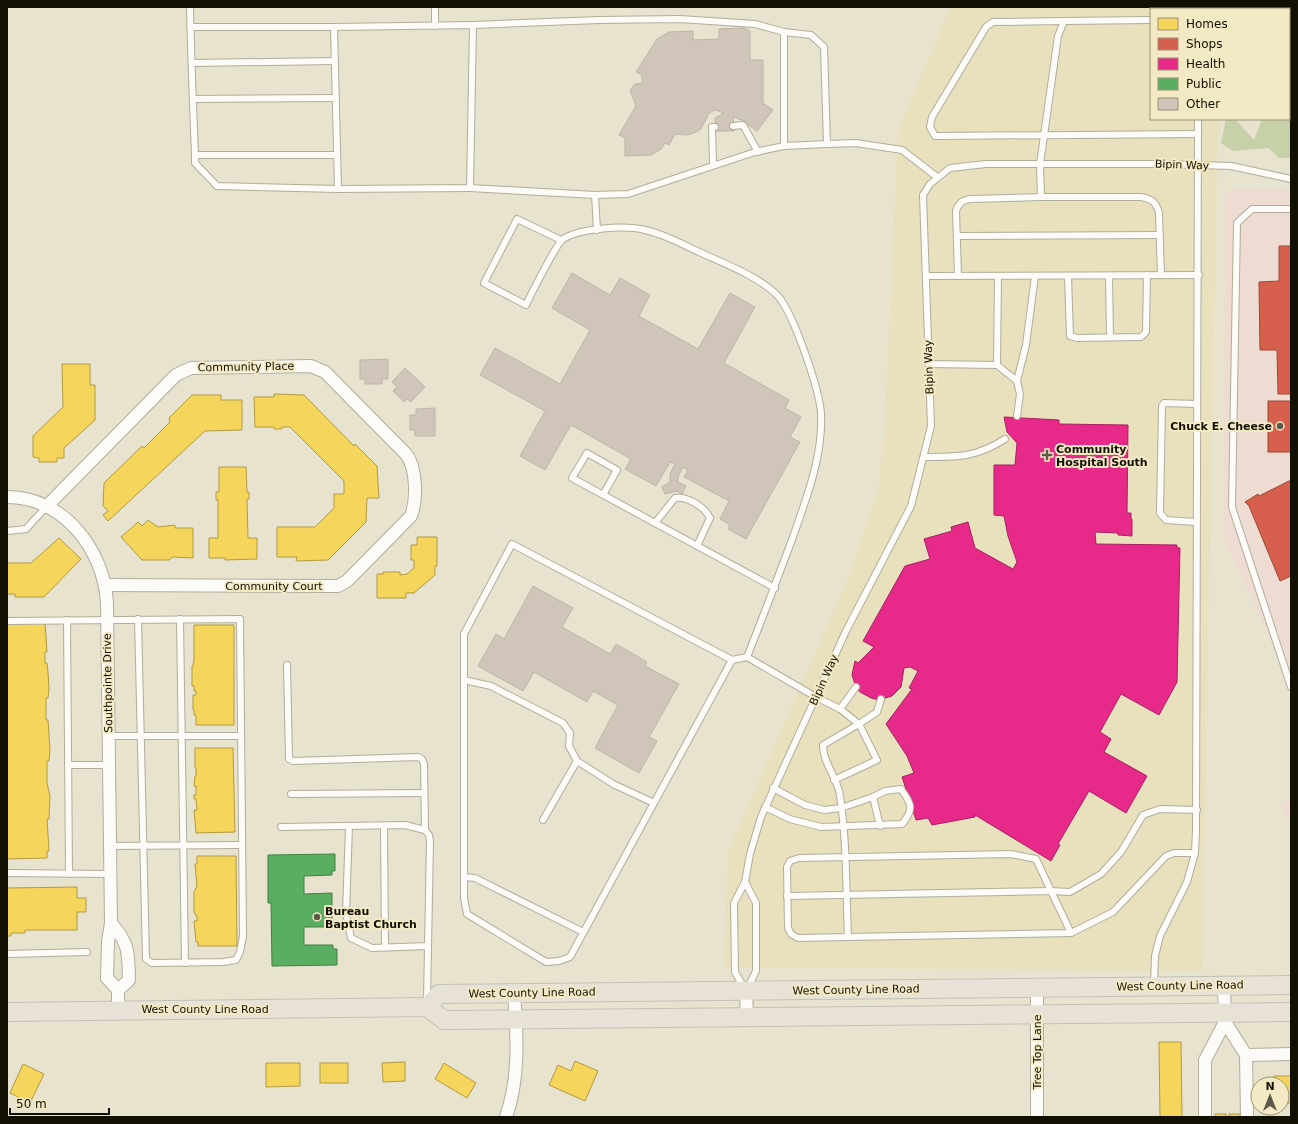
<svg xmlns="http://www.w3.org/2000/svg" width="1298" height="1124" font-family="'DejaVu Sans',sans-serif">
<rect width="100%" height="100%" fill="#e8e3ce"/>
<!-- commercial -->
<g fill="#eedcd2">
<path d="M1233 189H1291V684L1223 536 1226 201Z"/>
<path d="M1291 800V826L1281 804Z"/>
</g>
<!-- built -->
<path fill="#e9e0be" d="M950 7H1217V9H1151V119H1218L1202 971 724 967 728 851 847 580 878 490 885 421 898 130Z"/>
<!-- green -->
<path fill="#c6d0a9" d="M1291 82V158H1279L1269 148 1233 151 1221 143 1226 119H1235L1254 140 1262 119H1289V85Z"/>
<!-- homes -->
<g fill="#f6d55c" stroke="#b29a41">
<path d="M62 364H90V385H95V420L64 448V458H57V462H39V458L33 457V436L63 407Z"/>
<path d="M274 394 304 395 354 446 355 444 377 466 379 498H367L366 522 328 560 296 561 297 557H277V527H315L334 508V494H344V481L290 427H282V429H274V427H255L254 397H274Z"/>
<path d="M192 395H221V400H242V430L205 431 108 521 103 515 108 511 103 506 104 483 142 446 144 448 170 422 169 418Z"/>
<path d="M219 467H246L247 492H249V499H247L248 538H257V559L225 560V558H209V538H218V500H216V492H219Z"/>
<path d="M148 520 158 527 175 525V528H193V558L173 557 169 560H142L121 537 138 522 142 526Z"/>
<path d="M417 537H437V566H435V575L414 593H406V598H377V574H383V572H400V575L407 574 414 568V560H411V545H417Z"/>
<path d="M59 538 81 559 44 597H15V594H7V563H31Z"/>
<path d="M45 623 47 652H45V663H47L48 672 49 689 48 698H46V720H48L50 750 49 761H47V783L50 796 49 819H47L49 851H47V858L7 859V624Z"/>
<path d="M194 625H234V725H196V715H194V710H193V695H196V691H194V686H192V666H193L194 660Z"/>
<path d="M195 748H233L235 832 196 833 194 810H197L196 799H194V795H196V786H194L195 776H196V768H195Z"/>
<path d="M197 856H236L237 946H198V942H196L194 921H197V917L194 912V892L197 886 195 864H197Z"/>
<path d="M77 887V898H86V912H77V930H25V933H11V936H7V888Z"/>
<path d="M1159 1042H1181L1182 1117H1160Z"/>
<path d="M575 1061 598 1071 585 1101 549 1085 558 1065 571 1071Z"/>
<path d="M405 1062V1081L383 1082 382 1063Z"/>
<path d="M266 1063H300V1086L266 1087Z"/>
<rect x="320" y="1063" width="28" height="20"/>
<path d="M444 1063 476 1083 467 1098 435 1079Z"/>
<path d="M23 1064 44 1074 30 1103 10 1093Z"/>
<path d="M1274 1076H1291V1103H1282V1084H1274Z"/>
<rect x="1215" y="1114" width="11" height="3"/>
<rect x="1229" y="1114" width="11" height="3"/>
</g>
<!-- shops -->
<g fill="#d6604d" stroke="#9b4837">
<path d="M1279 246H1291V394H1278L1277 350H1260L1259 282 1279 281Z"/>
<rect x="1268" y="401" width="23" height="51"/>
<path d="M1291 480V576L1280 581 1249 506 1245 502 1258 494 1259 496Z"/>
</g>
<!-- health -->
<path fill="#e7298a" stroke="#a72162" d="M1004 417 1059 420V424L1128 425 1127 513H1131V519H1132V536L1118 535V533L1095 532 1096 544 1177 545V548H1180L1177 682 1159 715 1121 694 1100 732 1111 739 1104 752 1147 776 1126 813 1089 791 1058 844 1060 845 1051 861 975 815V817L932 825 928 818 916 820 902 777 914 773 907 756 886 724 912 689 909 688 918 671 910 667 904 668 901 687 892 696 879 700 871 698 860 692 856 687 852 675 855 661 858 663 874 647 863 641 905 566 930 559 924 539 952 531 951 527 968 522 975 548 1013 569 1017 562 1008 536 1004 516 994 515V465H1015L1017 443 1007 432Z"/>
<!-- public -->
<path fill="#5aae61" stroke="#447e45" d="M335 854V871H332V875L304 876V894L332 893V927H304V945H333V949H337V965L272 966 271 903H268V855Z"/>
<!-- building -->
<g fill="#cfc5b9" stroke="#beb5a9">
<path d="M744 28 750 31V60H763V103L773 110 757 131 742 120 733 117 734 131H715V118L724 113 715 110 709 113 701 129 694 133 687 135 675 134 669 145 665 143 661 149 651 155 625 156V138L619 135 636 106 630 90 635 84 642 83V75L636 72 657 39 669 32 693 31V40L719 39V29Z"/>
<path d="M572 273 610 295 620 278 650 295 639 316 698 349 730 293 755 307 724 363 789 400 785 408 801 417 790 437 800 442 746 539 728 529 730 525 720 519 729 501 684 477 688 470 683 467 678 477V482L686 486 682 494 677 491 665 494 662 487 670 482V474L675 464 670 462 656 486 625 469 631 459 571 425 545 470 520 456 545 411 480 375 495 348 560 384 590 330 552 308Z"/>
<path d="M388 359V379H382V384H365V379H360V360Z"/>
<path d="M405 368 425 387 411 402 407 399 404 402 393 391 397 387 392 382Z"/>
<path d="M435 408V436H415V430H410V415H416V409Z"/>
<path d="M533 586 573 608 562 627 610 654 616 644 647 662 645 666 679 684 649 737 657 741 639 773 595 748 618 705 593 691 587 702 534 672 523 691 478 666 496 634 504 639Z"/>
</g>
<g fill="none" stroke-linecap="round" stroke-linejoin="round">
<!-- service casing -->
<g stroke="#b0ad9c" stroke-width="8">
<g id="service">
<path d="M190 7C191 56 193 106 195 155V163L217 186 338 189 334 27H190"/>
<path d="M1257 7 1258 9"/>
<path d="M1282 7 1283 9"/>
<path d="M1064 21 993 22 986 27 932 117 930 127 935 136 1198 134"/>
<path d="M473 25 599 20 680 19 755 24 784 32 811 35 824 47 827 144 856 143 902 150 937 177"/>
<path d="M435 26V7"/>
<path d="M334 27 473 25 470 188 338 189"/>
<path d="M784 32V146"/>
<path d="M1289 59 1291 61"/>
<path d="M192 63 335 61"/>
<path d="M193 99 336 98"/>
<path d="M733 126 743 125 758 152"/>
<path d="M195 155H337"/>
<path d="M713 165 712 127H715"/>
<path d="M470 188 595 195 628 194 755 152 784 146 827 144"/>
<path d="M595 195 597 230"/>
<path d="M1041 197H1141C1152 199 1156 202 1159 213L1161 275"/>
<path d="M1291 209H1252L1237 223 1232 507 1291 687"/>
<path d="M957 236 1160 235"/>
<path d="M561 240 517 219 484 283 526 305C531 294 557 243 563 239 581 228 625 225 645 230 664 234 682 244 699 252 723 263 760 277 778 296 794 315 819 388 821 413 823 457 807 496 793 537 778 577 763 617 747 657"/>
<path d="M926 276 1199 275"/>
<path d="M958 276 956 211C959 203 962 200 971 199L1041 197 1040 164 1058 36 1064 21 1151 20"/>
<path d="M1068 276 1070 336 1077 338 1141 337 1146 332 1147 275"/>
<path d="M1109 276 1110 337"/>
<path d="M929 364 997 365 1017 381 1020 394 1017 416"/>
<path d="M997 365 998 276"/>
<path d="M1017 381 1026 345 1035 276"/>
<path d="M924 457C957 457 975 458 1005 439"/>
<path d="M603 495 617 470 587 453 572 478 775 588"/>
<path d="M1196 522 1166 520 1160 513 1162 406 1164 403 1197 404"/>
<path d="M655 523 675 498C687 496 705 507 710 518L697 546"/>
<path d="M7 531 26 529 46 507"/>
<path d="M180 619 185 963"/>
<path d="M67 620 69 874"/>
<path d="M7 621 240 619 243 936 240 952 236 960 223 962 152 963 146 959 138 619"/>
<path d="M732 660 570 957 559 961 546 962 467 914 464 898V634L512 544 732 660 747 657 816 697 840 709 859 724 823 745C823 764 838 778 840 796 847 842 846 890 848 937L1071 933 1113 912 1166 856 1174 853H1195"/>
<path d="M287 665 289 759 293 761 418 757 422 759 424 764 425 830"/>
<path d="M464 680 491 686 563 723 570 733 569 746 577 761 613 784 654 803"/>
<path d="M840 709 856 687"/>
<path d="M108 736H240"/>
<path d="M68 765H109"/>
<path d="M834 780 877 760 859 724 877 712 881 699"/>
<path d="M291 794 424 793"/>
<path d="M873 797 880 826"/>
<path d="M765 807 790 819 821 827 902 824C915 809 911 803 901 789L885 791 873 797 841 808 824 810 805 805 773 788"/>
<path d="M543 820 577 761"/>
<path d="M349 826 346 914 351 938 372 948 428 946"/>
<path d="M384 826 385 947"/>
<path d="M281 827 405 825 425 830 429 835 430 841 427 1000"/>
<path d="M110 846 241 845"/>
<path d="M7 873 110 874"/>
<path d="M464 877 475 878 583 932"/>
<path d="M745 882 756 903V971L748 987"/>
<path d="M787 896 1051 891 1071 933"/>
<path d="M848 937 798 938 791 934 788 928 787 867 790 861 799 858 1011 854 1036 859 1051 891 1070 892 1101 874 1121 852 1143 815 1160 809 1197 810"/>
<path d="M7 954 87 952"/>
<path d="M1154 985 1155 956 1160 936 1187 882 1195 853 1196 831 1198 119"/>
<path d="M744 988 735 972 734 903 745 882 750 854 761 817 846 631 911 506 931 426 923 195 930 184 950 168 986 164H1164L1231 166 1291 179"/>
</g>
</g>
<!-- minor casing -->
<g stroke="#b0ad9c" stroke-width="14">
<g id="minor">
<path d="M7 497C64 497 104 550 107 603L111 923 108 942 107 978 118 990V1010"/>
<path d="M46 507 176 375 191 368 311 366 325 372 406 454C417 468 417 500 411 516L347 581 338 586 105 585"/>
<path d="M111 923C130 945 128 952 129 980L118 990"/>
<path d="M1037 988V1117"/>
<path d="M746 991 747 1017"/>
<path d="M1225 1022 1246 1055 1247 1117"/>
<path d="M1246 1055 1291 1054"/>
<path d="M506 1117C520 1077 517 1035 514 993"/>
<path d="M1205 1117V1060L1225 1022 1224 986"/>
</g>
</g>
<!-- primary casing -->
<g stroke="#c3c0b6" stroke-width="20">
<g id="primary">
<path d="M427 1007 439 994 1291 985"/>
<path d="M7 1012 427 1007 444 1020 1291 1012"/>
</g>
</g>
<!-- service -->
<use href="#service" stroke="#fcfbf8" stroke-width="6"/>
<!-- minor -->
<use href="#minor" stroke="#fcfbf8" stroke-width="12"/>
<!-- primary -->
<use href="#primary" stroke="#e8e2d6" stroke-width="18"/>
</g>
<!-- markers -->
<g fill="#5d594a" stroke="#f3e9c4" stroke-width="1.5">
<circle cx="1280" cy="426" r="4"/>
<path d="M1045 449h4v4h4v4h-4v4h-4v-4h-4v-4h4z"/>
<circle cx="317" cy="917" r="4"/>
</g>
<g text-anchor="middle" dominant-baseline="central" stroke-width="4" stroke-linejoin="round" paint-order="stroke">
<!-- street labels -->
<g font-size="11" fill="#120f03" stroke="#f3e9c4">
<text transform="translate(1182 165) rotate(2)">Bipin Way</text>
<text transform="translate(246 367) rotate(-1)">Community Place</text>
<text transform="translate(929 367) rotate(-92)">Bipin Way</text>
<text x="274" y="586">Community Court</text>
<text transform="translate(824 680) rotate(-66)">Bipin Way</text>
<text transform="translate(108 683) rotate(-91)">Southpointe Drive</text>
<text transform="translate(1180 986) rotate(-1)">West County Line Road</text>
<text transform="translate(856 990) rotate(-1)">West County Line Road</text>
<text transform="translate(532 993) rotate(-1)">West County Line Road</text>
<text x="205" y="1009">West County Line Road</text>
<text transform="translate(1037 1052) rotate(-90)">Tree Top Lane</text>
</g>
<!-- poi labels -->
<g font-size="11" font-weight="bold" fill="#120f03" stroke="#f3e9c4" text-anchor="start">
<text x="1272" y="426" text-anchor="end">Chuck E. Cheese</text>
<text x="1056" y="449">Community<tspan x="1056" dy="13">Hospital South</tspan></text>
<text x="325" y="911">Bureau<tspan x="325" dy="13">Baptist Church</tspan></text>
</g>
</g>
<!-- border -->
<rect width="1298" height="1124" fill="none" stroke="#120f03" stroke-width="16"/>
<!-- legend -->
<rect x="1150" y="8" width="140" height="112" fill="#f3e9c4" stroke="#999277"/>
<rect x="1158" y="18" width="20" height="12" fill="#f6d55c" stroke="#999277"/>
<text x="1186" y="28" font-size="12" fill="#120f03">Homes</text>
<rect x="1158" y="38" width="20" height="12" fill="#d6604d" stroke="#999277"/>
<text x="1186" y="48" font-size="12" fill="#120f03">Shops</text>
<rect x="1158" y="58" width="20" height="12" fill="#e7298a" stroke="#999277"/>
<text x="1186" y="68" font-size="12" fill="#120f03">Health</text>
<rect x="1158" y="78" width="20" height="12" fill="#5aae61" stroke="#999277"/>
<text x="1186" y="88" font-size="12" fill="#120f03">Public</text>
<rect x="1158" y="98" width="20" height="12" fill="#cfc5b9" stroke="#999277"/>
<text x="1186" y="108" font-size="12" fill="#120f03">Other</text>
<!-- north arrow -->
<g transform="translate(1270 1096)"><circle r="19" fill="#f3e9c4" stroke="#999277"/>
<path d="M0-3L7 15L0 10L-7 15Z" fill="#5d594a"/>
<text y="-6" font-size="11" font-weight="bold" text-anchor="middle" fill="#120f03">N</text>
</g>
<!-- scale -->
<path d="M10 1108v6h99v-6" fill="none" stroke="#120f03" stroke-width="2"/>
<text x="16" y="1108" font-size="12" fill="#120f03" stroke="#f3e9c4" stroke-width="3" paint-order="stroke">50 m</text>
</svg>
